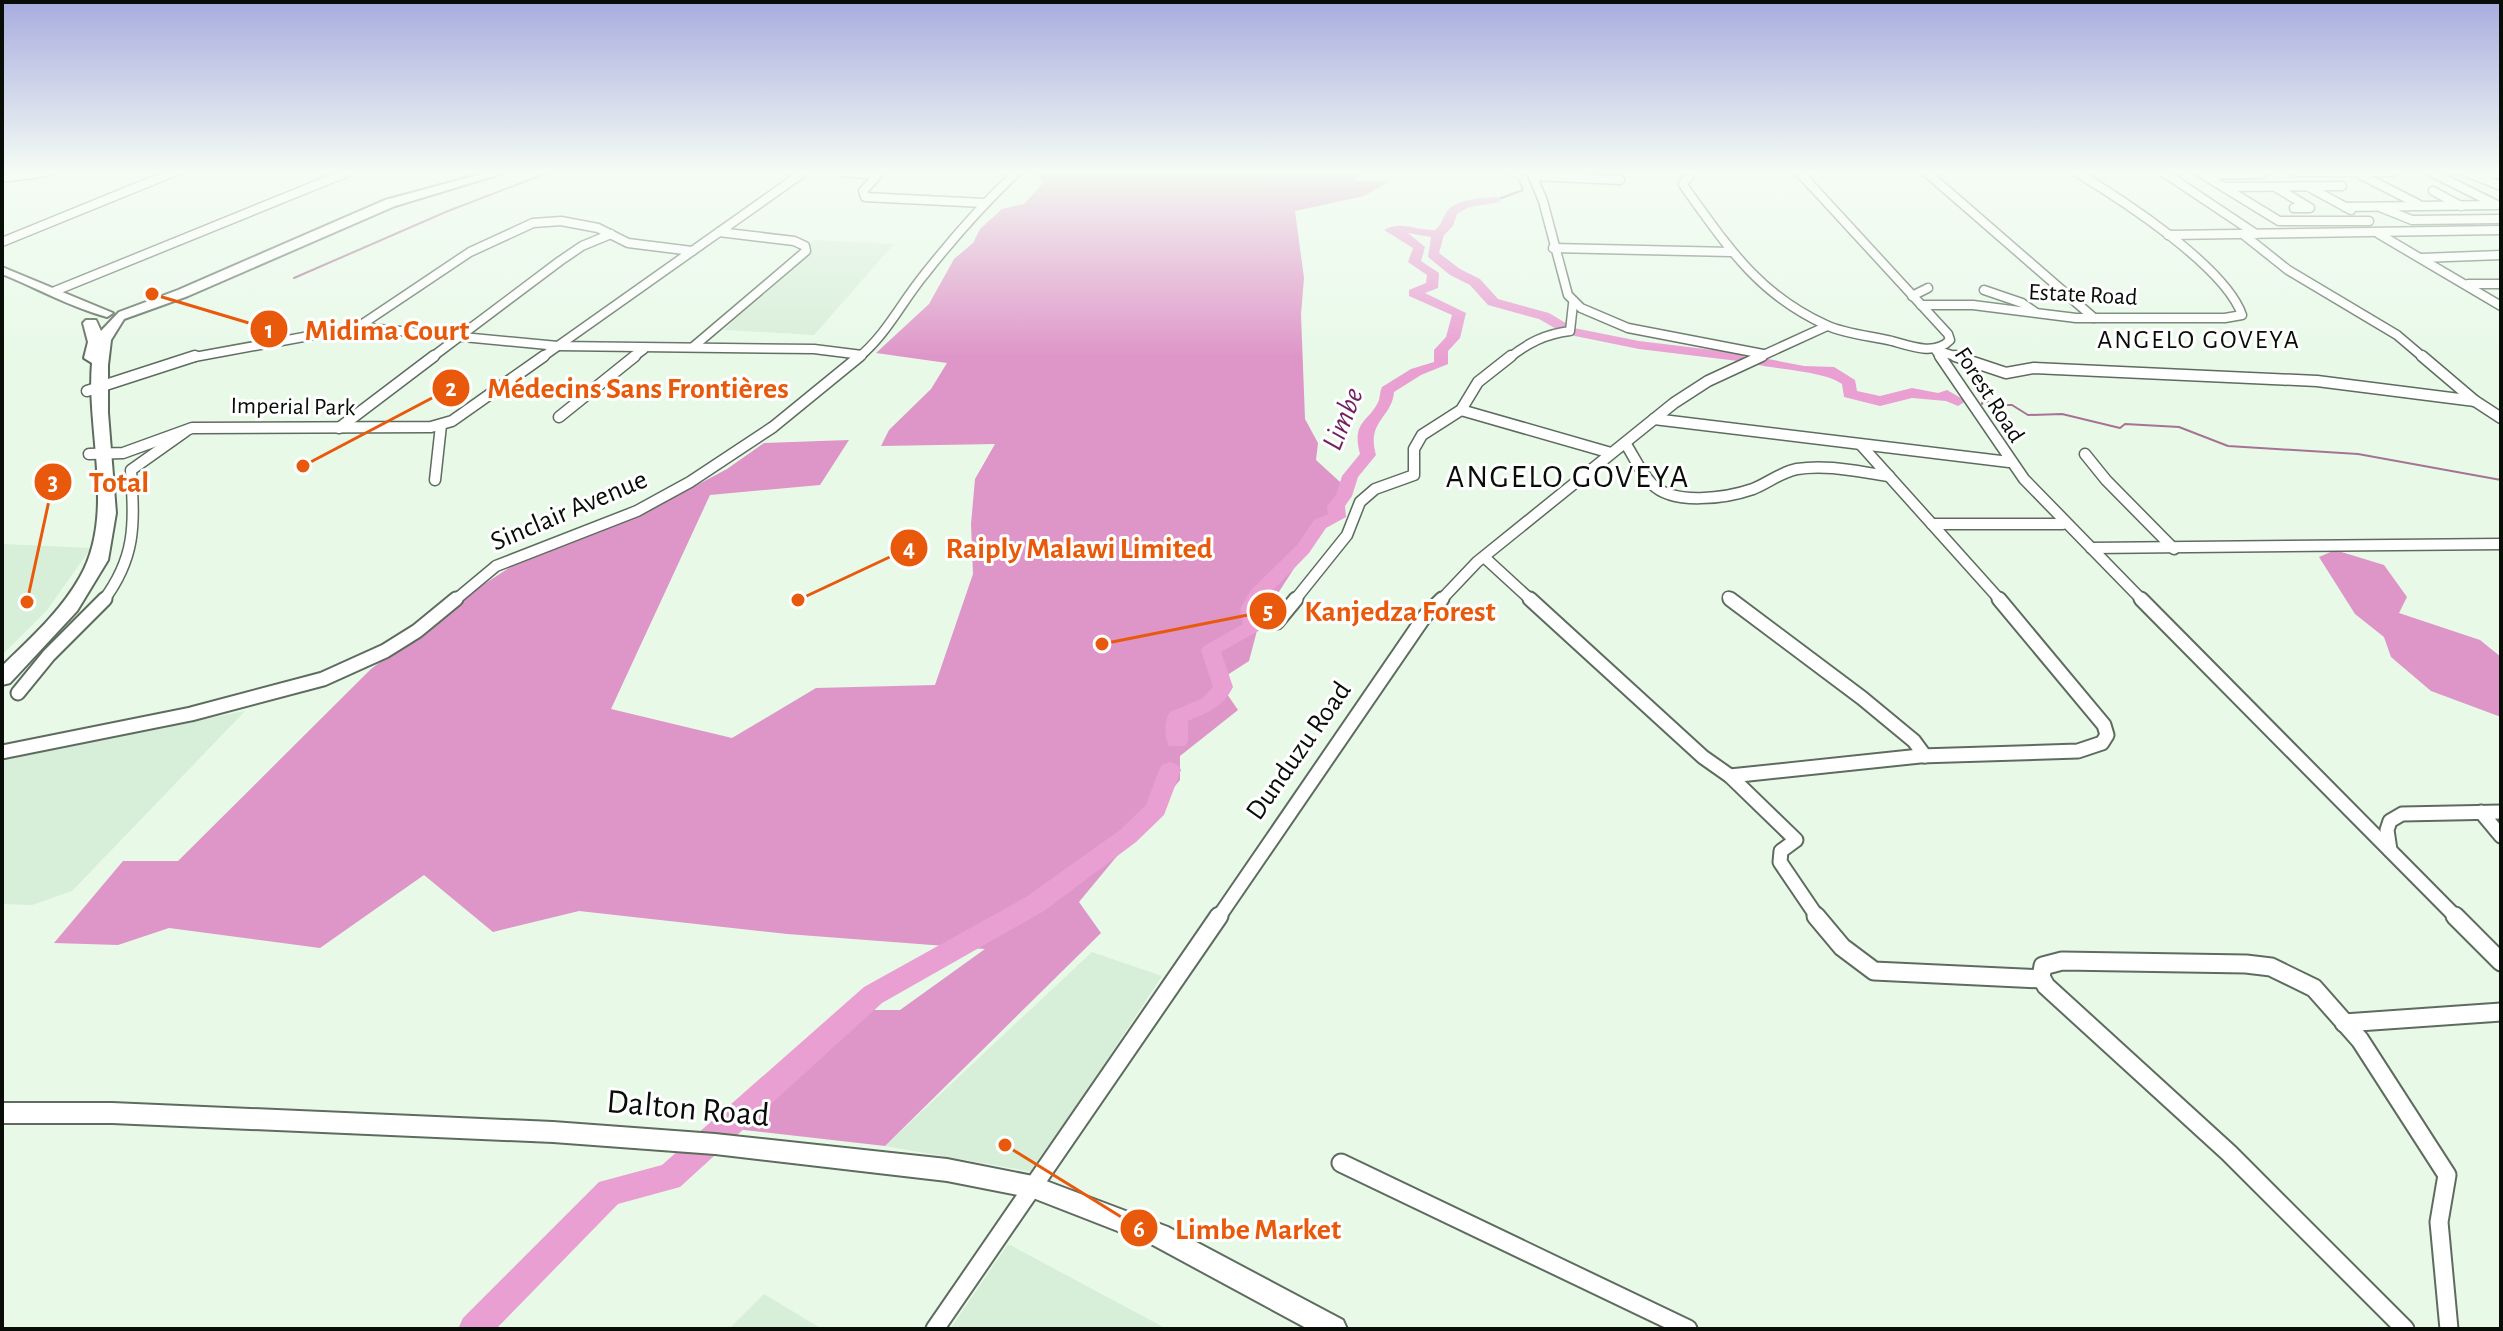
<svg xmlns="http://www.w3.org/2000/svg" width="2503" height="1331" font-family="'Alegreya Sans',sans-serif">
<rect width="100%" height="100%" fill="#e8f9e8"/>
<!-- built -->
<g fill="#d7eed8">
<path d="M814 240 894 244 814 335 724 330Z"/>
<path d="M2 544 91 548 47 610 2 655Z"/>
<path d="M245 711 72 891 32 905 2 904V760Z"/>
<path d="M1092 952 1162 976 1033 1172 885 1146Z"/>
<path d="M1008 1244 1167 1329H950Z"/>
<path d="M764 1294 822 1329H729Z"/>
</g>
<!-- forest -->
<g fill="#de95c8">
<path d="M1030 172H1363L1354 181H1391L1364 196 1295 211 1304 278 1301 314 1305 419 1318 443 1316 460 1351 492 1302 556 1259 623 1249 661 1218 681 1238 710 1180 756V780L1079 902 1101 933 885 1146 709 1126 845 1010H900L985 949 787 934 579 911 493 932 424 875 320 948 169 928 118 945 54 943 123 861H178L371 669 472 592 512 566 639 516 727 469 764 443 849 440 820 485 710 495 611 709 732 738 816 688 935 685 973 574 971 524 975 479 995 444 881 446 889 430 931 389 947 363 876 353 929 304 954 259 973 243 980 229 1002 209 1024 204 1044 182Z"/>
<path d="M2335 550 2384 565 2407 597 2399 613 2480 640 2501 657V717L2431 691 2391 657 2384 637 2355 614 2319 557Z"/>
</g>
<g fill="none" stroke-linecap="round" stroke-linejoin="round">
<!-- stream -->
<g stroke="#a67395" stroke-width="2">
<path d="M1496 200 1523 190 1519 180 1506 172"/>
<path d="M294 278 448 211 550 172"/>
<path d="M1982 404 1983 400 1995 405H2012L2028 415 2062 414 2120 428 2125 424 2179 427 2228 446 2358 454 2501 480"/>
</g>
<!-- river -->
<g fill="#e99fd2" fill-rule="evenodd">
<path d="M1496 197 1500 198V202L1469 207 1457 214 1453 226 1444 235 1439 253 1460 269 1480 279 1498 299 1549 313 1574 328 1639 341 1738 353 1745 357 1738 361 1639 349 1565 334 1539 319 1488 305 1470 285 1450 275 1428 257 1431 237 1408 233 1425 247 1421 261 1439 273 1438 288 1425 293 1466 313 1460 338 1448 351V364L1421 375 1394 392C1392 418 1366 421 1376 455L1358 477 1352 496 1345 506 1346 517 1326 528 1309 553 1265 598 1258 609 1263 626 1260 630 1221 652 1233 687C1223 707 1207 713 1188 721V741L1185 746H1169C1164 738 1164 720 1170 712L1203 698 1213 687 1201 650 1204 646 1243 624 1240 609 1250 591 1297 545 1314 520 1328 514 1327 506 1336 495 1342 476 1360 454C1351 420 1370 422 1379 400 1380 396 1380 391 1382 387L1411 369 1434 362V350L1446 337 1452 315 1409 296V290L1426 283 1427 275 1408 262 1413 248 1384 230C1401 220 1417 231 1435 230 1442 224 1441 221 1446 213 1455 198 1480 199 1496 197Z"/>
<path d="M1753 356 1804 366 1834 367 1855 380 1857 391 1880 396 1912 388 1938 393 1947 390 1966 401 1958 406 1946 401 1912 398 1880 406 1844 397 1842 384C1825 371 1773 369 1748 363V357Z"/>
<path d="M1170 762 1178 765 1181 770 1164 815 1136 842 1044 911 882 1003 680 1187 618 1204 496 1329H458L463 1318 599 1182 662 1165 864 987 1026 897 1120 830 1146 805 1159 770 1162 765Z"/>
</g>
<!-- street-far3 casing -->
<g stroke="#5d6c5e" stroke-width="11">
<g id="street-far3">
<path d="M843 172 878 175 863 191 865 197 984 203"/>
<path d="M1531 172 1543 201 1568 295 1581 308 1628 328 1763 354"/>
<path d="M1692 172 1683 184 1686 189C1728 247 1758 294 1826 325 1845 334 1871 336 1892 341 1910 346 1935 356 1950 340L1948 334 1799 172"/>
<path d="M1926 172 2094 318"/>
<path d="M2163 172 2256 234"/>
<path d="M2199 172 2279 221H2369"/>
<path d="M2297 172H2393"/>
<path d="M2431 172 2495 204"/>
<path d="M2466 172 2501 186"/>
<path d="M2476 174H2501"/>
<path d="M2205 175 2262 174"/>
<path d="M1535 176 1620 180"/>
<path d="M2363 176 2418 204"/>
<path d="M2 178 47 172"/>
<path d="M2307 186 2351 210"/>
<path d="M2225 187 2342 186"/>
<path d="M2277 188 2310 208H2294"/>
<path d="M2433 191 2461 206"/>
<path d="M2345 207 2497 205"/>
<path d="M2382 208 2412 220 2501 219"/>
<path d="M2379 234 2501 306"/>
<path d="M2168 235 2501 230"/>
<path d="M2244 235 2288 270 2397 335 2424 358"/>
<path d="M2 242 174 172"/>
<path d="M1553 248 1731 252"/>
<path d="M2421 258 2501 255"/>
<path d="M2468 284H2501"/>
<path d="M1984 290 2022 303 2035 312"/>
<path d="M55 291 348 172"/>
<path d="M1912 296 1928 288"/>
<path d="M1921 305H1973L2076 318H2225L2242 315C2225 266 2121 199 2076 172"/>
<path d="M358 327 470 252 533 223 561 221 598 228 628 243 692 251"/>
<path d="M693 347 806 251 805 246 794 241 719 232"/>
<path d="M1935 349 1941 358"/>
<path d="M1939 351 1961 358"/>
<path d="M189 358 358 327 558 346 814 349 862 355"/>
<path d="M431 358 560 261 582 246 611 234"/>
<path d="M541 358 804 172"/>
<path d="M632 358 644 349"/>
<path d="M858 358C887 334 901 303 924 275 953 238 983 204 1017 172"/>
<path d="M1509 358C1528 343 1545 334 1570 331L1573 304"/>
<path d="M1757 358 1827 326"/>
</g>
</g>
<!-- street-far2 casing -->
<g stroke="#5d6c5e" stroke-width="13">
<g id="street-far2">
<path d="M1940 356 2024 479 2143 601"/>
<path d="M1955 356 2006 373 2034 368 2317 381 2475 401 2422 356"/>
<path d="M87 391 195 356"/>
<path d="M2475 401 2501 418"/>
<path d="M1461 410 1611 453"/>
<path d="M559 417 635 356"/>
<path d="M1654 419 2009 462"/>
<path d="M339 428 434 356"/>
<path d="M1625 443C1634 456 1640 472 1652 484 1673 506 1727 498 1753 489 1768 483 1781 472 1797 469 1828 464 1859 472 1889 476"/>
<path d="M1861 445 2001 601"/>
<path d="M89 454 123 453 192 428 431 427 452 421 544 356"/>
<path d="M2085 454 2106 480 2174 549"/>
<path d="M435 480 441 425"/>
<path d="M1932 524H2063"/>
<path d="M2091 548 2501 544"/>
<path d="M1484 557 1532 601"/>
<path d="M1728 597 1733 601"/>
<path d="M103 601C137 556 134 523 131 470L186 431"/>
<path d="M454 601 496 566 637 511 690 482 773 427 860 356"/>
<path d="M1294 601 1347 535 1360 502 1375 489 1414 475V449L1422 435 1461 410 1478 382 1511 356"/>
<path d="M1440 601 1477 562 1674 403 1708 381 1762 356"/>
</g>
</g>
<!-- street-far1 casing -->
<g stroke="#5d6c5e" stroke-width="17">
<g id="street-far1">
<path d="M1530 599 1703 757 1730 776 1920 756 2078 751 2102 743 2107 735 2104 725 1999 599"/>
<path d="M1730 599 1862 698 1914 741 1925 756"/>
<path d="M2141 599 2457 918"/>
<path d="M1277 622 1296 599"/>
<path d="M18 693 49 655 105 599"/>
<path d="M2 752 191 714 323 679 385 651 417 631 456 599"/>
<path d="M1730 776 1796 840 1781 851 1780 862 1818 918"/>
<path d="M2481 812 2501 836"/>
<path d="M2390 850 2387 830 2390 821 2402 814 2501 812"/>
<path d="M1218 918 1425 616 1442 599"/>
</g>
</g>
<!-- street casing -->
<g stroke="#5d6c5e" stroke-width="21">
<g id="street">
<path d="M1816 916 1842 947 1874 971 2042 979"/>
<path d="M2455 916 2501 962"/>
<path d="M2344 1023 2501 1012"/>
<path d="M1341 1163 1688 1329"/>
<path d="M935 1329 1219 916"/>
<path d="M2405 1329 2229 1153 2046 986 2041 977 2043 966 2062 961 2246 964 2271 967 2314 988 2360 1040 2447 1175 2439 1222 2449 1329"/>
</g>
</g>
<!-- secondary casing -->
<g stroke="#5d6c5e" stroke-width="4">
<path id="secondary" d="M2 1103H112L553 1122 715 1134 947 1159 1033 1176 1168 1227 1343 1320 1347 1329H1308L1151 1244 1033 1198 947 1181 715 1154 553 1142 112 1123H2Z"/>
</g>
<!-- primary casing -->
<g stroke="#5d6c5e" stroke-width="4">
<path id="primary" d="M2 267 113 313 107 317C70 307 37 288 2 274Z"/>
</g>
<!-- highway casing -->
<g stroke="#5d6c5e" stroke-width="4">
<path id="highway" d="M489 172H507L395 206 188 296 124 319 111 340 108 365V413L116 513 108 560 77 611 10 683 2 685V666C30 639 61 611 80 577 116 514 86 431 92 363L84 358 88 342 83 323 86 320H96L101 331 119 312 178 290 385 200Z"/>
</g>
<!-- street-far3 -->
<use href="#street-far3" stroke="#fff" stroke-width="8"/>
<!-- street-far2 -->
<use href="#street-far2" stroke="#fff" stroke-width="10"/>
<!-- street-far1 -->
<use href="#street-far1" stroke="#fff" stroke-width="13"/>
<!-- street -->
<use href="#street" stroke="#fff" stroke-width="17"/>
<!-- secondary -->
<use href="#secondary" fill="#fff" fill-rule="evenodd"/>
<!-- primary -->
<use href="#primary" fill="#fff" fill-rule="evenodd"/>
<!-- highway -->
<use href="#highway" fill="#fff" fill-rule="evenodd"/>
</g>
<!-- sky -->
<linearGradient id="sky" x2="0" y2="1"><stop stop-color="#a8acdf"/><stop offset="0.48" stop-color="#f5fcf5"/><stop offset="1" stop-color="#f5fcf5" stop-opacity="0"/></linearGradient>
<rect width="2503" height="358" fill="url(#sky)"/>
<g text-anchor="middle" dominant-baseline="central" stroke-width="6" stroke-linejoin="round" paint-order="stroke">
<!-- far-street labels -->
<g font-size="24" fill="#080d08" stroke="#fff">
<text transform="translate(2083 295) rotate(3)">Estate Road</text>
<text transform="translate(1989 395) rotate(57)">Forest Road</text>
<text transform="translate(293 407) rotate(1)">Imperial Park</text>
</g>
<!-- far-quarter labels -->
<g font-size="26" letter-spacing="2" fill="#080d08" stroke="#fff">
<text x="2199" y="340">ANGELO GOVEYA</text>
</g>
<!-- street labels -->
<g font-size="28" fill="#080d08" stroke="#fff">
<text transform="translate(569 511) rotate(-23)">Sinclair Avenue</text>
<text transform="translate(1299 751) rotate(-55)">Dunduzu Road</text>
</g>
<!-- water labels -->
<g font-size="30" font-style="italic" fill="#731e5f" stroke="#fff">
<text transform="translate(1343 419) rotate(-68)">Limbe</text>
</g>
<!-- quarter labels -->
<g font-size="32" letter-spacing="2" fill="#080d08" stroke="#fff">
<text x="1568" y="477">ANGELO GOVEYA</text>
</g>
<!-- near-street labels -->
<g font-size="34" fill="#080d08" stroke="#fff">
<text transform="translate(688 1109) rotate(5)">Dalton Road</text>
</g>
</g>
<!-- callouts -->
<path fill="none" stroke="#e8590c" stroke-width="3" d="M152 294L269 329M303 466L451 388M27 602L53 482M798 600L909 548M1102 644L1268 611M1005 1145L1139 1228"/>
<g fill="#e8590c" stroke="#fff" stroke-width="3">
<circle cx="152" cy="294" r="8"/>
<circle cx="303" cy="466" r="8"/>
<circle cx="27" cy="602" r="8"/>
<circle cx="798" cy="600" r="8"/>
<circle cx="1102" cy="644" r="8"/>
<circle cx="1005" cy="1145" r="8"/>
<circle cx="269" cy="329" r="20"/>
<circle cx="451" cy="388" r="20"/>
<circle cx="53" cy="482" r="20"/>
<circle cx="909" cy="548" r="20"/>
<circle cx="1268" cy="611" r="20"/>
<circle cx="1139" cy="1228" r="20"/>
</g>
<g font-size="24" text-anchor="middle" font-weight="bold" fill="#fff">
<text x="269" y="338">1</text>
<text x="451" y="396">2</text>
<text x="53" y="490">3</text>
<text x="909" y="556">4</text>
<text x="1268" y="619">5</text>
<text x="1139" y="1237">6</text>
</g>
<g font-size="30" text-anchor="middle" font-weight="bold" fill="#e8590c" stroke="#fff" stroke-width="6" stroke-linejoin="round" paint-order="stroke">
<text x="387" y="340">Midima Court</text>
<text x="638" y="398">Médecins Sans Frontières</text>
<text x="119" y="492">Total</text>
<text x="1079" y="558">Raiply Malawi Limited</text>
<text x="1400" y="621">Kanjedza Forest</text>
<text x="1258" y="1239">Limbe Market</text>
</g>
<!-- border -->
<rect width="2503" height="1331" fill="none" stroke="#080d08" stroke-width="8"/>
</svg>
